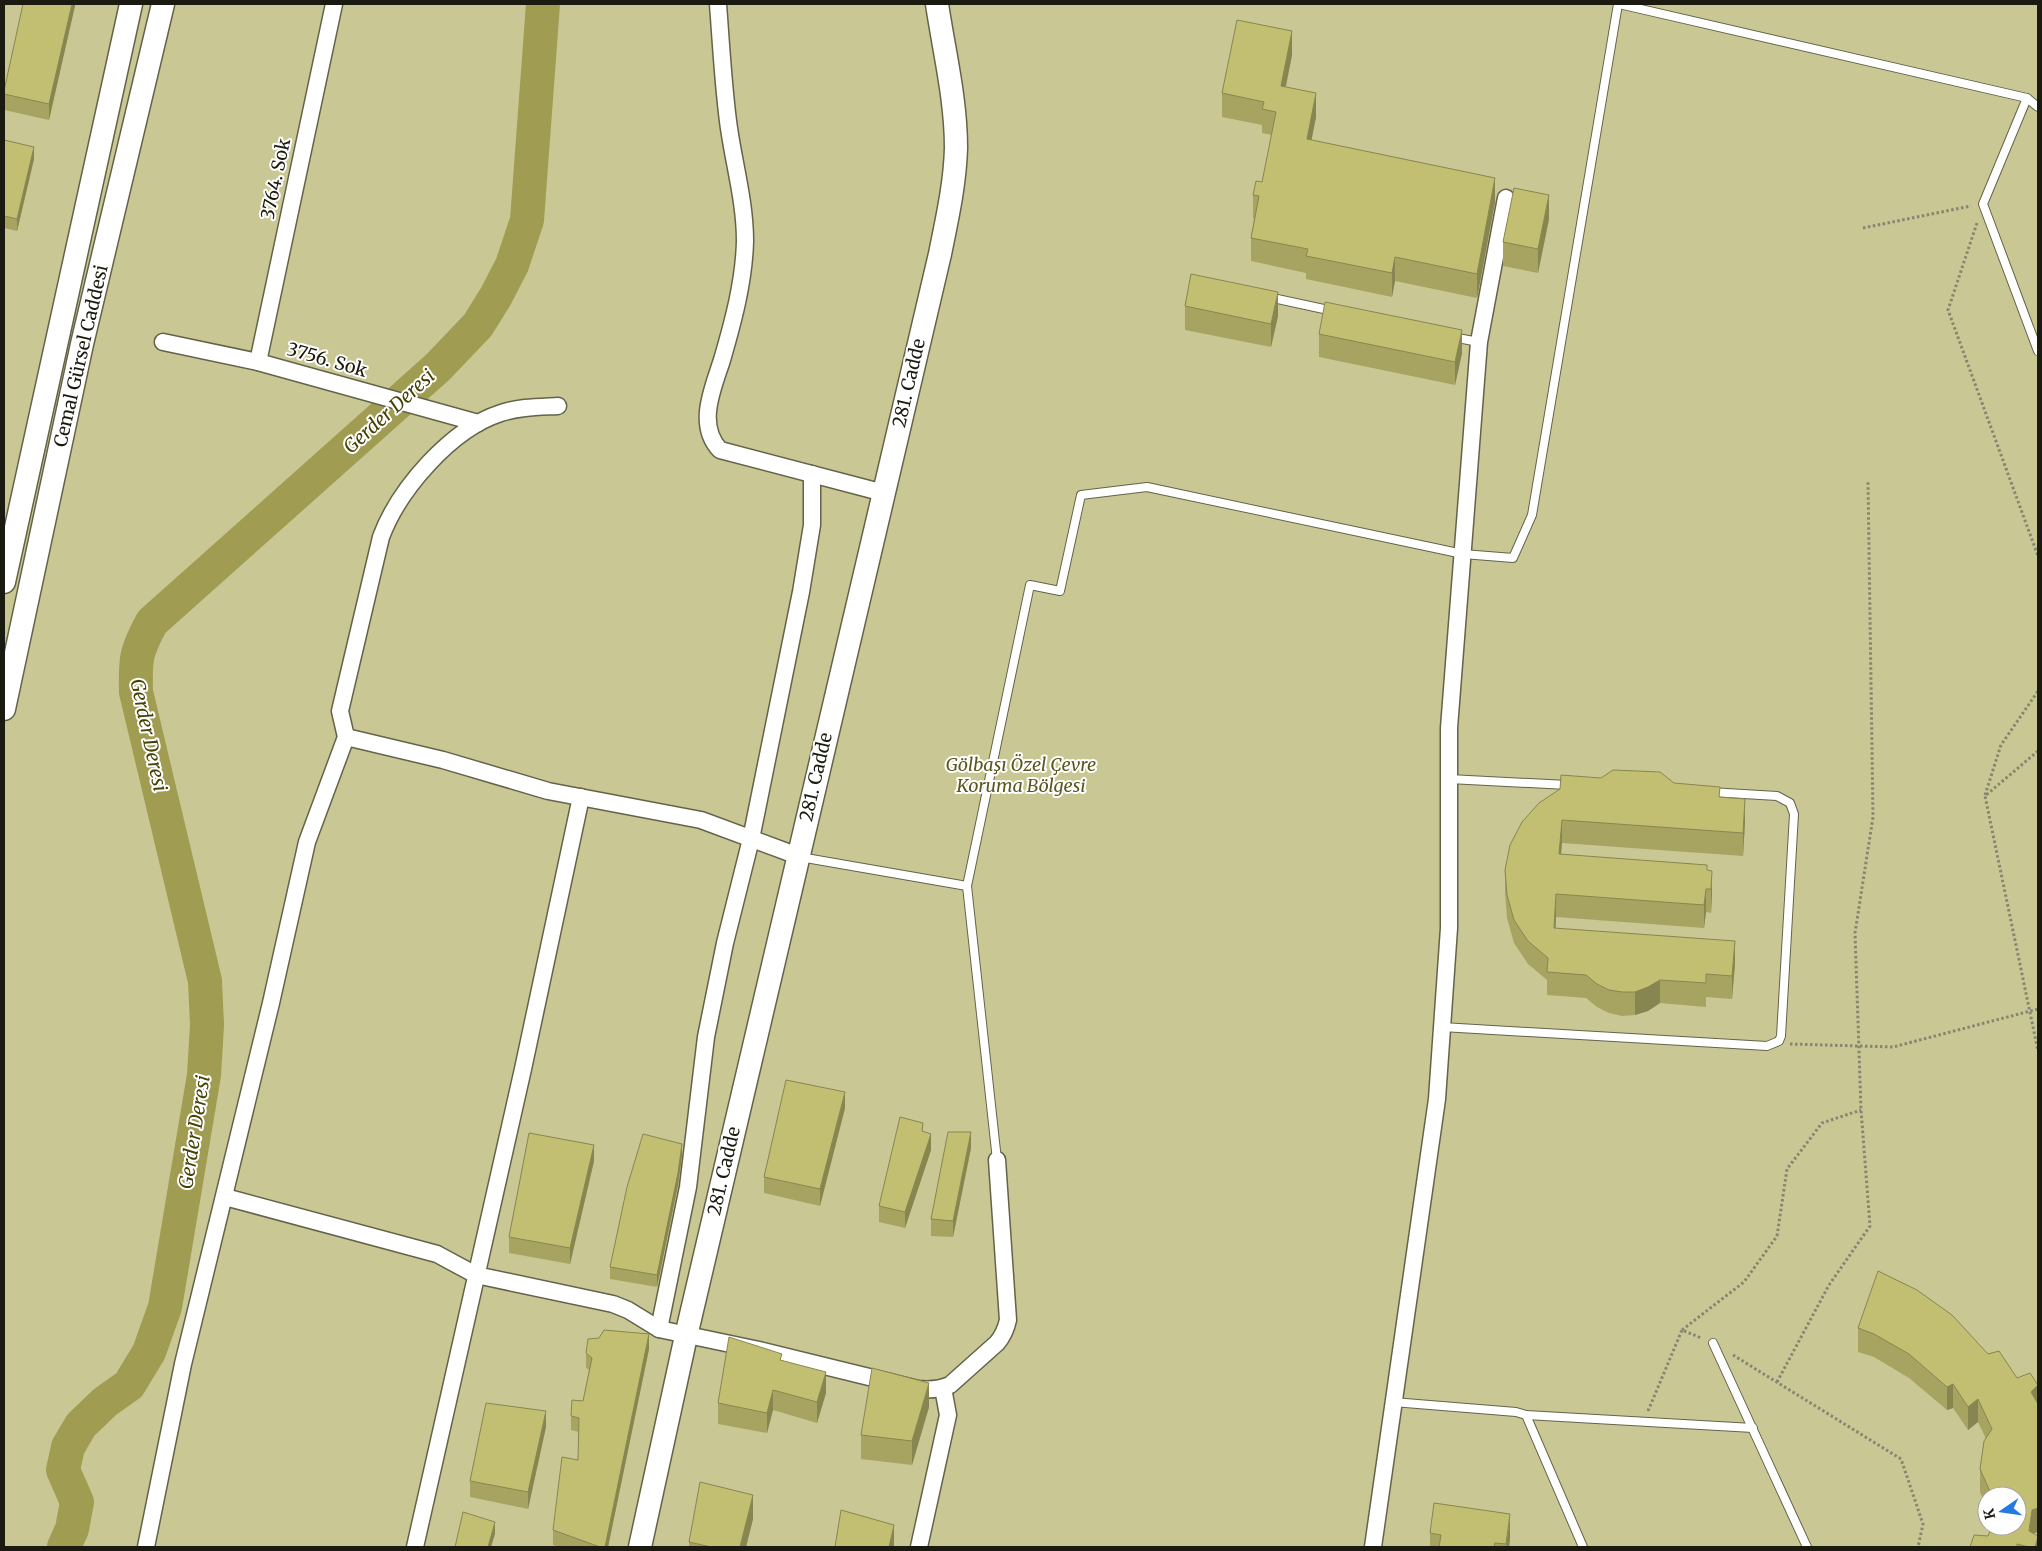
<svg xmlns="http://www.w3.org/2000/svg" width="2042" height="1551" font-family="Merriweather,serif">
<style>
.green{fill:#c9c894;fill-rule:evenodd}
.lines{fill:none;stroke-linecap:round;stroke-linejoin:round}
.river{stroke:#a09c51;stroke-width:34}
.lane-casing{stroke:#64634a;stroke-width:10}
.street-casing{stroke:#64634a;stroke-width:19}
.secondary-casing{stroke:#64634a;stroke-width:25}
.path{stroke:#868571;stroke-width:3;stroke-dasharray:2.5 2.5;stroke-linecap:butt}
.lane{stroke:#fff;stroke-width:8}
.street{stroke:#fff;stroke-width:16}
.secondary{stroke:#fff;stroke-width:22}
.wall{fill:#a7a462}
.shaded-wall{fill:#888650}
.building{fill:#c2bf72;stroke:#888650}
.labels{text-anchor:middle;stroke-width:4;stroke-linejoin:round;paint-order:stroke}
.street-label{font-size:18px;fill:#1b1a10;stroke:#fff}
.park-label{font-size:18px;font-style:italic;fill:#5a571e;stroke:#fff}
.water-label{font-size:19px;font-style:italic;fill:#444102;stroke:#fff}
</style>
<rect width="100%" height="100%" fill="#eeeed0"/>
<path class="green" d="M4,4H2038V1547H4ZM1987,1496H2017V1526H1987Z"/>
<g class="lines">
<path class="river" d="M64,1547L72,1529L77,1502L63,1470L68,1447L81,1425L105,1402L129,1385L149,1352L165,1307L204,1075L207,1025L205,981L136,692C135,659 136,651 152,622L438,367L478,325L496,296L512,265L527,220L543,4"/>
<g class="lane-casing">
<g id="lane">
<polyline points="1619,4 2027,98 2038,107"/>
<polyline points="2027,98 1983,204 2038,351"/>
<polyline points="1268,297 1333,311"/>
<polyline points="1452,337 1479,342"/>
<polyline points="1449,779 1568,785"/>
<polyline points="800,857 967,886"/>
<polyline points="1442,1027 1767,1046 1779,1041 1781,1036 1794,814 1790,803 1777,796 1710,792"/>
<polyline points="997,1160 967,886 1030,585 1060,591 1081,495 1147,487 1463,554 1513,558 1532,515 1618,4"/>
<polyline points="1713,1343 1807,1547"/>
<polyline points="1393,1402 1516,1412 1526,1415 1583,1547"/>
<polyline points="1526,1415 1753,1428"/>
</g>
</g>
<g class="street-casing">
<g id="street">
<path d="M718,4C721,43 723,82 728,121C733,161 745,200 745,241C744,282 733,322 722,360C713,388 696,425 720,450L884,493"/>
<polyline points="163,342 258,362 478,423"/>
<polyline points="258,362 334,4"/>
<polyline points="346,737 443,760 548,791 701,820 798,856"/>
<path d="M225,1197L437,1254L476,1275L613,1304L628,1310L659,1329L759,1350L918,1389C929,1390 939,1390 950,1385L997,1343C1003,1336 1006,1329 1008,1320L997,1160"/>
<polyline points="659,1329 688,1187 706,1037 725,943 751,839 801,592 812,525 812,474"/>
<path d="M146,1547L183,1364L271,1003L307,842L346,737L340,711L381,537C399,489 451,429 501,413C519,407 538,407 558,406"/>
<polyline points="415,1547 523,1069 581,797"/>
<polyline points="919,1547 948,1415 943,1388"/>
<polyline points="1373,1547 1437,1099 1449,928 1449,728 1479,342 1506,198"/>
</g>
</g>
<g class="secondary-casing">
<g id="secondary">
<polyline points="4,582 131,4"/>
<polyline points="4,709 82,344 163,4"/>
<path d="M640,1547L686,1336L940,254C947,219 955,184 956,148C956,99 944,51 937,4"/>
</g>
</g>
<g class="path">
<polyline points="1977,223 1948,310 2038,556"/>
<polyline points="1863,228 1971,206"/>
<polyline points="2038,751 1985,796 2038,1051"/>
<polyline points="1985,795 2001,745 2038,691"/>
<polyline points="1790,1044 1893,1047 2038,1009"/>
<polyline points="1682,1330 1744,1282 1777,1236 1787,1169 1822,1123 1861,1110"/>
<polyline points="1733,1355 1901,1459 1923,1524 1918,1547"/>
<polyline points="1777,1382 1829,1285 1870,1226 1861,1110 1855,933 1873,817 1868,481"/>
<polyline points="1648,1411 1682,1330 1701,1338"/>
</g>
<use href="#lane" class="lane"/>
<use href="#street" class="street"/>
<use href="#secondary" class="secondary"/>
</g>
<g class="wall">
<polygon points="75,4 49,120 4,110 4,91"/>
<polygon points="1292,55 1286,87 1316,117 1311,140 1495,202 1477,298 1395,281 1392,297 1306,279 1306,273 1251,261 1251,238 1254,219 1253,218 1253,195 1262,182 1272,135 1262,133 1262,125 1222,117 1222,93"/>
<polygon points="4,140 34,159 17,231 4,228"/>
<polygon points="1549,219 1538,273 1503,266 1503,242"/>
<polygon points="1185,306 1278,316 1271,347 1185,330"/>
<polygon points="1319,334 1462,353 1455,385 1319,357"/>
<polygon points="1674,783 1720,797 1745,822 1743,856 1562,843 1561,854 1707,870 1712,894 1711,913 1706,912 1704,928 1556,917 1556,928 1735,964 1732,999 1706,997 1706,1007 1660,1003 1648,1011 1635,1015 1622,1016 1609,1013 1597,1007 1586,998 1547,995 1547,980 1528,964 1514,943 1507,918 1505,893 1505,870 1522,822"/>
<polygon points="845,1108 820,1206 764,1193 764,1177"/>
<polygon points="923,1132 931,1150 905,1228 879,1222 879,1206"/>
<polygon points="971,1148 953,1237 931,1236 931,1219"/>
<polygon points="682,1156 678,1185 657,1287 610,1279 610,1267"/>
<polygon points="594,1161 570,1264 509,1253 509,1237"/>
<polygon points="1952,1315 2033,1534 2038,1547 1970,1547 1988,1536 2017,1496 1987,1496 1987,1508 1980,1492 1980,1469 1986,1439 1978,1422 1968,1430 1953,1408 1947,1410 1909,1378 1874,1357 1858,1352 1858,1328"/>
<polygon points="649,1349 608,1547 560,1547 553,1545 553,1530 578,1460 579,1432 571,1430 571,1416 583,1401 589,1370 586,1368 586,1353"/>
<polygon points="782,1360 826,1393 817,1423 773,1410 767,1433 718,1424 718,1403"/>
<polygon points="929,1407 912,1465 861,1459 861,1435"/>
<polygon points="546,1427 528,1509 470,1497 470,1481"/>
<polygon points="753,1519 746,1547 689,1547 689,1542"/>
<polygon points="1430,1533 1510,1538 1509,1547 1430,1547"/>
</g>
<g class="shaded-wall">
<polygon points="72,4 75,4 75,6 49,120 49,104"/>
<polygon points="1292,31 1292,55 1281,109 1281,86"/>
<polygon points="1316,93 1316,117 1307,163 1307,139"/>
<polygon points="34,147 34,159 17,231 17,219"/>
<polygon points="1495,178 1495,202 1477,298 1477,274"/>
<polygon points="1549,195 1549,219 1538,273 1538,249"/>
<polygon points="1395,257 1395,281 1392,297 1392,273"/>
<polygon points="1278,292 1278,316 1271,347 1271,324"/>
<polygon points="1462,330 1462,353 1455,385 1455,362"/>
<polygon points="1745,799 1745,822 1743,856 1743,833"/>
<polygon points="1562,820 1562,843 1559,877 1559,854"/>
<polygon points="1712,871 1712,894 1711,913 1711,889"/>
<polygon points="1706,889 1706,912 1704,928 1704,905"/>
<polygon points="1556,894 1556,917 1554,951 1554,928"/>
<polygon points="1735,941 1735,964 1732,999 1732,976"/>
<polygon points="1660,980 1660,1003 1648,1011 1635,1015 1635,992"/>
<polygon points="845,1092 845,1108 820,1206 820,1189"/>
<polygon points="971,1132 971,1148 953,1237 953,1221"/>
<polygon points="931,1134 931,1150 905,1228 905,1212"/>
<polygon points="682,1144 682,1156 678,1185 657,1287 657,1275"/>
<polygon points="594,1145 594,1161 570,1264 570,1248"/>
<polygon points="649,1334 649,1349 608,1547 605,1547"/>
<polygon points="826,1372 826,1393 817,1423 817,1402"/>
<polygon points="929,1383 929,1407 912,1465 912,1441"/>
<polygon points="1953,1384 1953,1408 1947,1410 1947,1387"/>
<polygon points="2038,1385 2038,1408 2031,1392"/>
<polygon points="773,1390 773,1410 767,1433 767,1413"/>
<polygon points="1978,1399 1978,1422 1968,1430 1968,1407"/>
<polygon points="546,1411 546,1427 528,1509 528,1492"/>
<polygon points="753,1495 753,1519 746,1547 740,1547"/>
<polygon points="2038,1508 2038,1532 2032,1534 2029,1531 2032,1510"/>
<polygon points="1510,1514 1510,1538 1509,1547 1506,1547"/>
<polygon points="495,1522 495,1534 491,1547 488,1547"/>
<polygon points="894,1525 894,1547 889,1547"/>
<polygon points="2038,1536 2038,1547 2035,1547"/>
</g>
<g class="building">
<polygon points="23,4 72,4 49,104 4,94 4,91"/>
<polygon points="1237,20 1292,31 1281,86 1316,93 1307,139 1495,178 1477,274 1395,257 1392,273 1306,256 1308,249 1251,238 1259,196 1253,195 1256,181 1262,182 1276,112 1262,109 1264,102 1222,93"/>
<polygon points="4,140 34,147 17,219 4,216"/>
<polygon points="1514,188 1549,195 1538,249 1503,242"/>
<polygon points="1191,274 1278,292 1271,324 1185,306"/>
<polygon points="1325,302 1462,330 1455,362 1319,334"/>
<polygon points="1613,770 1660,772 1674,783 1720,787 1719,797 1745,799 1743,833 1562,820 1559,854 1707,865 1707,870 1712,871 1711,889 1706,889 1704,905 1556,894 1554,928 1735,941 1732,976 1706,974 1706,983 1660,980 1648,987 1635,992 1622,992 1609,990 1597,984 1586,975 1547,972 1548,958 1528,941 1514,920 1507,895 1505,870 1510,845 1522,822 1539,803 1560,789 1561,775 1601,778"/>
<polygon points="786,1080 845,1092 820,1189 764,1177"/>
<polygon points="900,1117 923,1123 922,1131 931,1134 905,1212 879,1206"/>
<polygon points="948,1132 971,1132 953,1221 931,1219"/>
<polygon points="529,1133 594,1145 570,1248 509,1237"/>
<polygon points="643,1134 682,1144 678,1173 657,1275 610,1267 627,1187"/>
<polygon points="1878,1271 1917,1290 1952,1315 1988,1354 1999,1351 2017,1378 2030,1373 2038,1385 2031,1392 2038,1404 2038,1508 2032,1510 2029,1531 2038,1536 2035,1547 2029,1547 2017,1544 2017,1547 1970,1547 1974,1535 1988,1536 1992,1526 2017,1526 2017,1496 1992,1496 1980,1469 1984,1441 1992,1429 1978,1399 1968,1407 1953,1384 1947,1387 1909,1354 1874,1334 1858,1328"/>
<polygon points="604,1330 649,1334 605,1547 600,1547 553,1530 562,1457 578,1460 579,1418 571,1416 572,1400 583,1401 592,1358 586,1353 588,1339 599,1338"/>
<polygon points="729,1337 782,1354 780,1360 826,1372 817,1402 773,1390 767,1413 718,1403"/>
<polygon points="872,1368 929,1383 912,1441 861,1435"/>
<polygon points="486,1403 546,1411 528,1492 470,1481"/>
<polygon points="700,1482 753,1495 740,1547 711,1547 689,1542"/>
<polygon points="1434,1503 1510,1514 1506,1544 1495,1543 1494,1547 1439,1547 1441,1535 1430,1533"/>
<polygon points="841,1510 894,1525 889,1547 835,1547"/>
<polygon points="463,1512 495,1522 488,1547 455,1547"/>
</g>
<g class="labels">
<g class="street-label">
<text transform="translate(276 179) rotate(-78)" y="6">3764. Sok</text>
<text transform="translate(81 356) rotate(-77)" y="6">Cemal Gürsel Caddesi</text>
<text transform="translate(327 360) rotate(16)" y="6">3756. Sok</text>
<text transform="translate(909 383) rotate(-77)" y="6">281. Cadde</text>
<text transform="translate(816 777) rotate(-77)" y="6">281. Cadde</text>
<text transform="translate(724 1171) rotate(-77)" y="6">281. Cadde</text>
</g>
<g class="park-label">
<text x="1021" y="771">Gölbaşı Özel Çevre<tspan x="1021" dy="21">Koruma Bölgesi</tspan></text>
</g>
<g class="water-label">
<text transform="translate(389 411) rotate(-42)" y="7">Gerder Deresi</text>
<text transform="translate(149 735) rotate(78)" y="7">Gerder Deresi</text>
<text transform="translate(194 1132) rotate(-81)" y="7">Gerder Deresi</text>
</g>
</g>
<rect width="2042" height="1551" fill="none" stroke="#1b1a10" stroke-width="10"/>
<g transform="translate(2002 1511) rotate(257)"><circle r="24" fill="#ffffff" stroke="#a4a39f"/>
<path d="M0-4L9 19L0 12L-9 19Z" fill="#247ae4"/>
<text y="-8" font-size="14" font-weight="bold" text-anchor="middle" fill="#1b1a10">K</text>
</g>
</svg>
